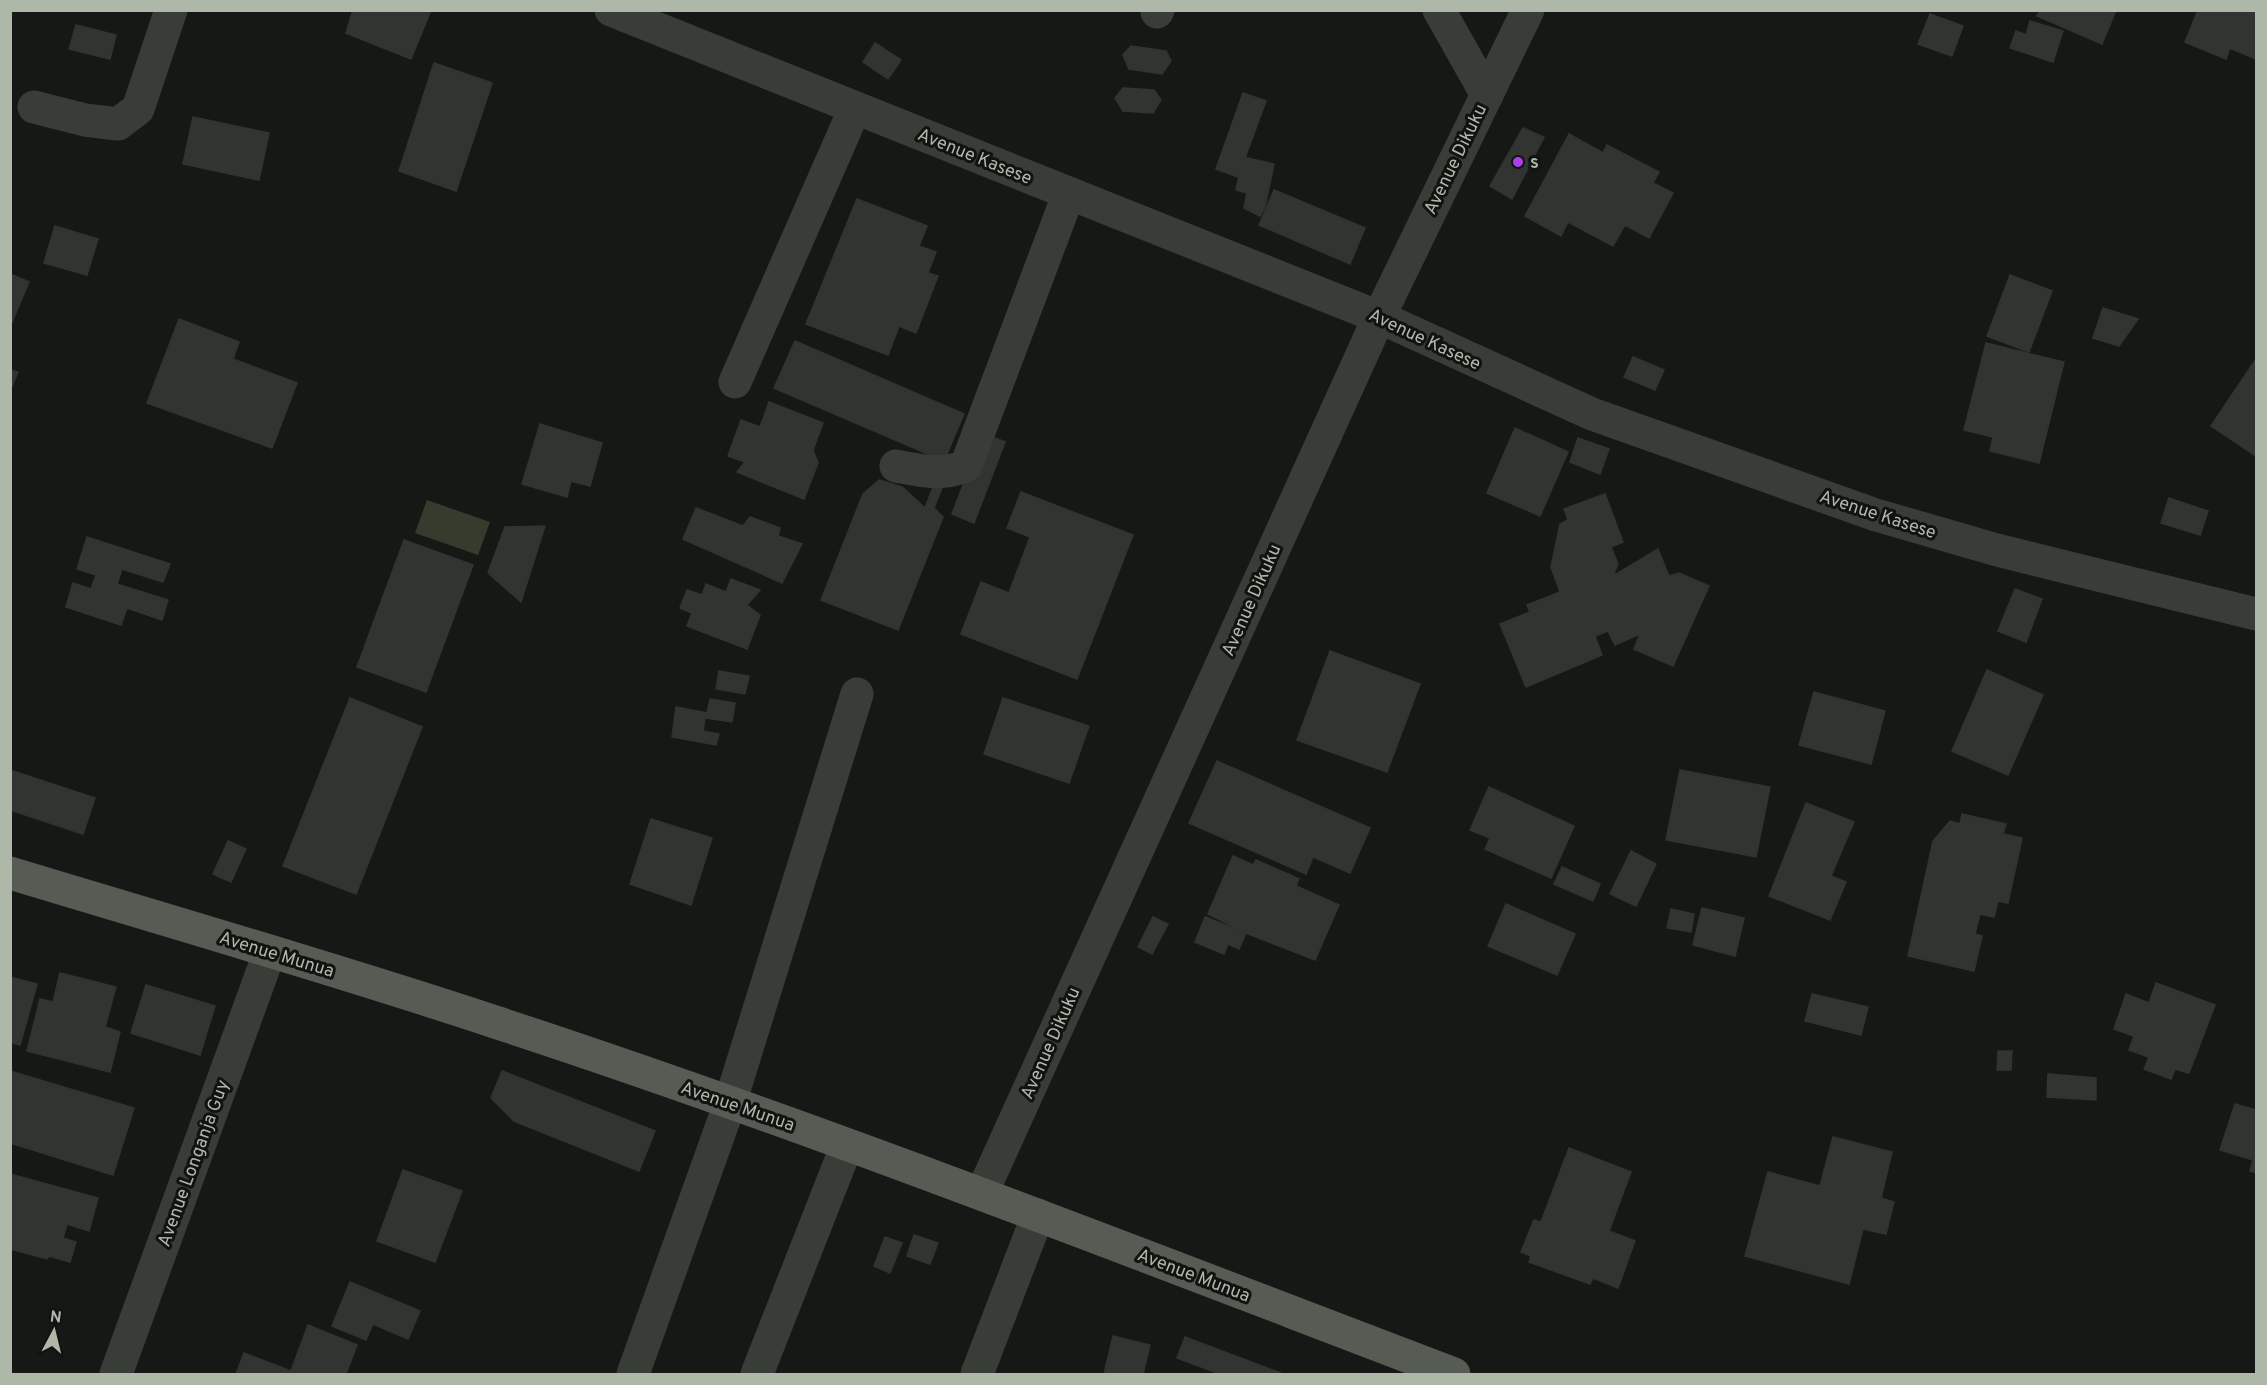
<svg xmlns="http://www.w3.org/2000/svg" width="2267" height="1385" font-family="Overpass,sans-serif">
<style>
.water{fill:#353c2d}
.building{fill:#313431;stroke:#313431;stroke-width:1.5}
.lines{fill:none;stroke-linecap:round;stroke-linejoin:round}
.minor{stroke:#393d38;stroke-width:33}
.major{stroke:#565c54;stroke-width:33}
.poi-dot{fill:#ae3ee9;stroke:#111311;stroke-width:2}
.labels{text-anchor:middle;stroke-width:6;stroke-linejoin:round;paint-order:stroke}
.street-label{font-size:18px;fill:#aeb8a9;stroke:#111311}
.poi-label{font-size:18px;font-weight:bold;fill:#aeb8a9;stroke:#111311;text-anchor:start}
</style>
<rect width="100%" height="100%" fill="#161816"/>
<polygon class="water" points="427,500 490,522 478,555 415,533"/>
<g class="building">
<polygon points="353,10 431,10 411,59 346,33"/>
<polygon points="2040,10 2116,10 2102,44 2037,16"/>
<polygon points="2198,10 2256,10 2256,59 2230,48 2226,59 2185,42"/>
<polygon points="1930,14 1963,26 1952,56 1918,44"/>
<polygon points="2030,21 2063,31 2053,62 2010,48 2016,31 2026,35"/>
<polygon points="76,25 116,35 110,59 69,49"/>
<polygon points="875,43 901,60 888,79 863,62"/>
<polygon points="1131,46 1166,51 1171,61 1162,74 1129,69 1123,55"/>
<polygon points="434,63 492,83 456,191 399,171"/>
<polygon points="1123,88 1154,90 1161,100 1153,113 1123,111 1115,98"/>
<polygon points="1243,93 1266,101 1238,177 1216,169"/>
<polygon points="193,117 269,133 259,180 183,164"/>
<polygon points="1523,128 1544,137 1512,199 1490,186"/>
<polygon points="1569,134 1603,153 1607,145 1659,172 1653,183 1673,193 1649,238 1625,225 1613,246 1568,222 1561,236 1525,216"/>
<polygon points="1243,157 1274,164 1265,207 1260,216 1244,208 1247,193 1236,190"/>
<polygon points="1274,190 1365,228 1350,264 1259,225"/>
<polygon points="857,199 927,226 919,246 936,252 928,273 938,276 916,333 899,326 888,355 806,324"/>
<polygon points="55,226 98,239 87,275 44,263"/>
<polygon points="10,274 29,282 10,327"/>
<polygon points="2010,275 2052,291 2029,352 1987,336"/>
<polygon points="2103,308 2138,319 2119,346 2093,338"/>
<polygon points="179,319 239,342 233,359 297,383 272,448 147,403"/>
<polygon points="795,341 964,414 944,461 774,388"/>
<polygon points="1986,343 2064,362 2039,463 1990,451 1993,437 1964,430"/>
<polygon points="1633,357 1664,370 1655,390 1624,377"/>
<polygon points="2256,359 2256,456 2211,426"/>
<polygon points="10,370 18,372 10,391"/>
<polygon points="769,402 823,423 813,450 818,463 804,499 737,472 745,462 728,456 741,420 760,427"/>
<polygon points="540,424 602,443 590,486 571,481 567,497 522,484"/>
<polygon points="1515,428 1568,452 1540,516 1487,493"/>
<polygon points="983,433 1005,442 974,523 952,514"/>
<polygon points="1578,438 1609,449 1600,474 1570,462"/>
<polygon points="879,480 902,487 925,508 935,482 943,485 934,508 943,517 898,630 821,600 863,494"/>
<polygon points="1021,492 1133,535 1077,679 961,634 981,582 1009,593 1030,537 1007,528"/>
<polygon points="1605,494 1623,542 1611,547 1618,564 1613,576 1658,549 1669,576 1679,573 1709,586 1673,666 1634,649 1640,634 1615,645 1608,631 1595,636 1602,655 1526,687 1500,624 1530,612 1527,605 1560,592 1551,567 1560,524 1568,520 1564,509"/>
<polygon points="2169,498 2208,511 2200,535 2161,523"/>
<polygon points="696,508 743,526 750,517 780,528 778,536 802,544 782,583 683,539"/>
<polygon points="545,526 521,602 488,573 505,527"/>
<polygon points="87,537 170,564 163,582 122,569 117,584 168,600 162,620 127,608 121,625 66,607 73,583 91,589 96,575 77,569"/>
<polygon points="404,540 473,565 426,692 357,667"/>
<polygon points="731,579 760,590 747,605 760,615 747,649 687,626 692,613 680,608 687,590 702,595 706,584 726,592"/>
<polygon points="2015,589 2042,599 2026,642 1998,631"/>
<polygon points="1330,651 1420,684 1387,772 1297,740"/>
<polygon points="1987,670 2043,695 2008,775 1952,751"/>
<polygon points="719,671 749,676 745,694 716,689"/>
<polygon points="1814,692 1885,711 1871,764 1799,745"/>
<polygon points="350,698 422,727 356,894 283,866"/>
<polygon points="1003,698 1089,726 1069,783 984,754"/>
<polygon points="710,699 735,703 732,722 705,718 703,731 719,734 716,745 672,737 676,707 707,713"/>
<polygon points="1217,761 1370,828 1350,873 1313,857 1306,874 1189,823"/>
<polygon points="10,770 95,798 83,834 10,810"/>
<polygon points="1680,770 1770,787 1756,857 1666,840"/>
<polygon points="1489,787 1574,826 1551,878 1485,849 1490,838 1470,830"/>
<polygon points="1806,803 1854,822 1831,876 1846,882 1830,920 1769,896"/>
<polygon points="1962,814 2006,824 2003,834 2022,838 2008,903 1998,901 1994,917 1980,914 1975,934 1982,936 1974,971 1908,956 1933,841 1950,821 1960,824"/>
<polygon points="651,819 712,838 691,905 630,884"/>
<polygon points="228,841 246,849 231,882 213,874"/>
<polygon points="1631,851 1656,864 1636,906 1610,894"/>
<polygon points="1233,856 1253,865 1256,860 1299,879 1296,886 1339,905 1315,960 1246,933 1208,914"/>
<polygon points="1562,867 1600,884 1593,901 1554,884"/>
<polygon points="1506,904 1575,934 1557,975 1488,946"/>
<polygon points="1702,908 1744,918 1735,956 1693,945"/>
<polygon points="1671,909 1694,914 1691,932 1667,928"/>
<polygon points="1153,917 1168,924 1152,954 1138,947"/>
<polygon points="1205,917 1246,933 1239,949 1228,944 1224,954 1195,942"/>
<polygon points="60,973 116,987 105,1027 120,1032 110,1072 27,1051 40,999 53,1002"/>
<polygon points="10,977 37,984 20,1045 10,1042"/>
<polygon points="2156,983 2215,1005 2189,1073 2175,1069 2171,1079 2144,1069 2149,1057 2129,1050 2134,1036 2114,1029 2126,994 2149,1003"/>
<polygon points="146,985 215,1006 200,1055 131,1033"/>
<polygon points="1812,994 1868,1007 1861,1035 1805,1021"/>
<polygon points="1998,1051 2012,1051 2011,1070 1997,1070"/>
<polygon points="10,1071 134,1108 113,1175 10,1143"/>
<polygon points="502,1071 655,1131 639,1171 514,1121 491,1098"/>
<polygon points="2048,1074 2096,1078 2096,1100 2047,1097"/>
<polygon points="2235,1104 2256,1110 2256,1173 2250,1171 2253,1160 2220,1150"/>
<polygon points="1833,1137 1892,1152 1881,1198 1894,1202 1886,1234 1863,1229 1849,1284 1745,1256 1768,1172 1820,1186"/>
<polygon points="1569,1148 1631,1172 1609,1231 1635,1241 1618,1288 1593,1278 1590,1284 1529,1262 1531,1256 1521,1252 1534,1220 1541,1222"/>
<polygon points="403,1170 462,1191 435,1262 377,1241"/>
<polygon points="10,1174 98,1198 89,1231 67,1224 63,1238 76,1242 70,1262 49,1256 47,1259 10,1249"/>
<polygon points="914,1235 938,1243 930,1264 907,1256"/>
<polygon points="885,1237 902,1243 890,1273 874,1266"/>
<polygon points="350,1282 420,1311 408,1339 373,1324 366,1340 332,1326"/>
<polygon points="308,1325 357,1345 346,1374 236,1374 244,1353 291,1371"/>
<polygon points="1113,1336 1150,1345 1143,1374 1104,1374"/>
<polygon points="1185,1337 1283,1374 1220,1374 1177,1358"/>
</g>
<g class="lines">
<g class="minor">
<polyline points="611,10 1379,317 1592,414 1876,515 1997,550 2256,614"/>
<polyline points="1439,10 1487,95"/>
<polyline points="1157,12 1158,10"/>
<polyline points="34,107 85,120 118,124 138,109 171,10"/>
<polyline points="735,382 855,108"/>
<path d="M896,466C923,471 939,476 966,466L1069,193"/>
<polyline points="982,1193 1379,317 1528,10"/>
<polyline points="116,1374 270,951"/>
<polyline points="633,1374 730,1103 857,694"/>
<polyline points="757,1374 847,1145"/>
<polyline points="977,1374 1038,1215"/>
</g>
<path class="major" d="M10,873C172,922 335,969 495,1022C819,1128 1136,1253 1454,1374"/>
</g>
<circle class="poi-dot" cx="1518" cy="162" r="6"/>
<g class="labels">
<g class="street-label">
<text transform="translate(975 156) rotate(22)" y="6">Avenue Kasese</text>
<text transform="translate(1455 159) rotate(-64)" y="6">Avenue Dikuku</text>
<text transform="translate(1425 339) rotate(25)" y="6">Avenue Kasese</text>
<text transform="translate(1878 514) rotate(18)" y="6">Avenue Kasese</text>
<text transform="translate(1251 600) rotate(-66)" y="6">Avenue Dikuku</text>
<text transform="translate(277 954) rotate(17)" y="6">Avenue Munua</text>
<text transform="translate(1050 1043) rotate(-66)" y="6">Avenue Dikuku</text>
<text transform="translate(738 1106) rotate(19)" y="6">Avenue Munua</text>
<text transform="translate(193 1163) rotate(-70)" y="6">Avenue Longanja Guy</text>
<text transform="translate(1194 1275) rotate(21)" y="6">Avenue Munua</text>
</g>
<g class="poi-label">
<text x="1530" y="168">s</text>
</g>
</g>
<rect width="2267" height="1385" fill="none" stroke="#aeb8a9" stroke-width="24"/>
<g transform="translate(54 1331) rotate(7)" stroke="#111311" stroke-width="4.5" paint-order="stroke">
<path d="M0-4.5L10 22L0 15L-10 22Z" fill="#aeb8a9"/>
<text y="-9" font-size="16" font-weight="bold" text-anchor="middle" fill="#aeb8a9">N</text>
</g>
</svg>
